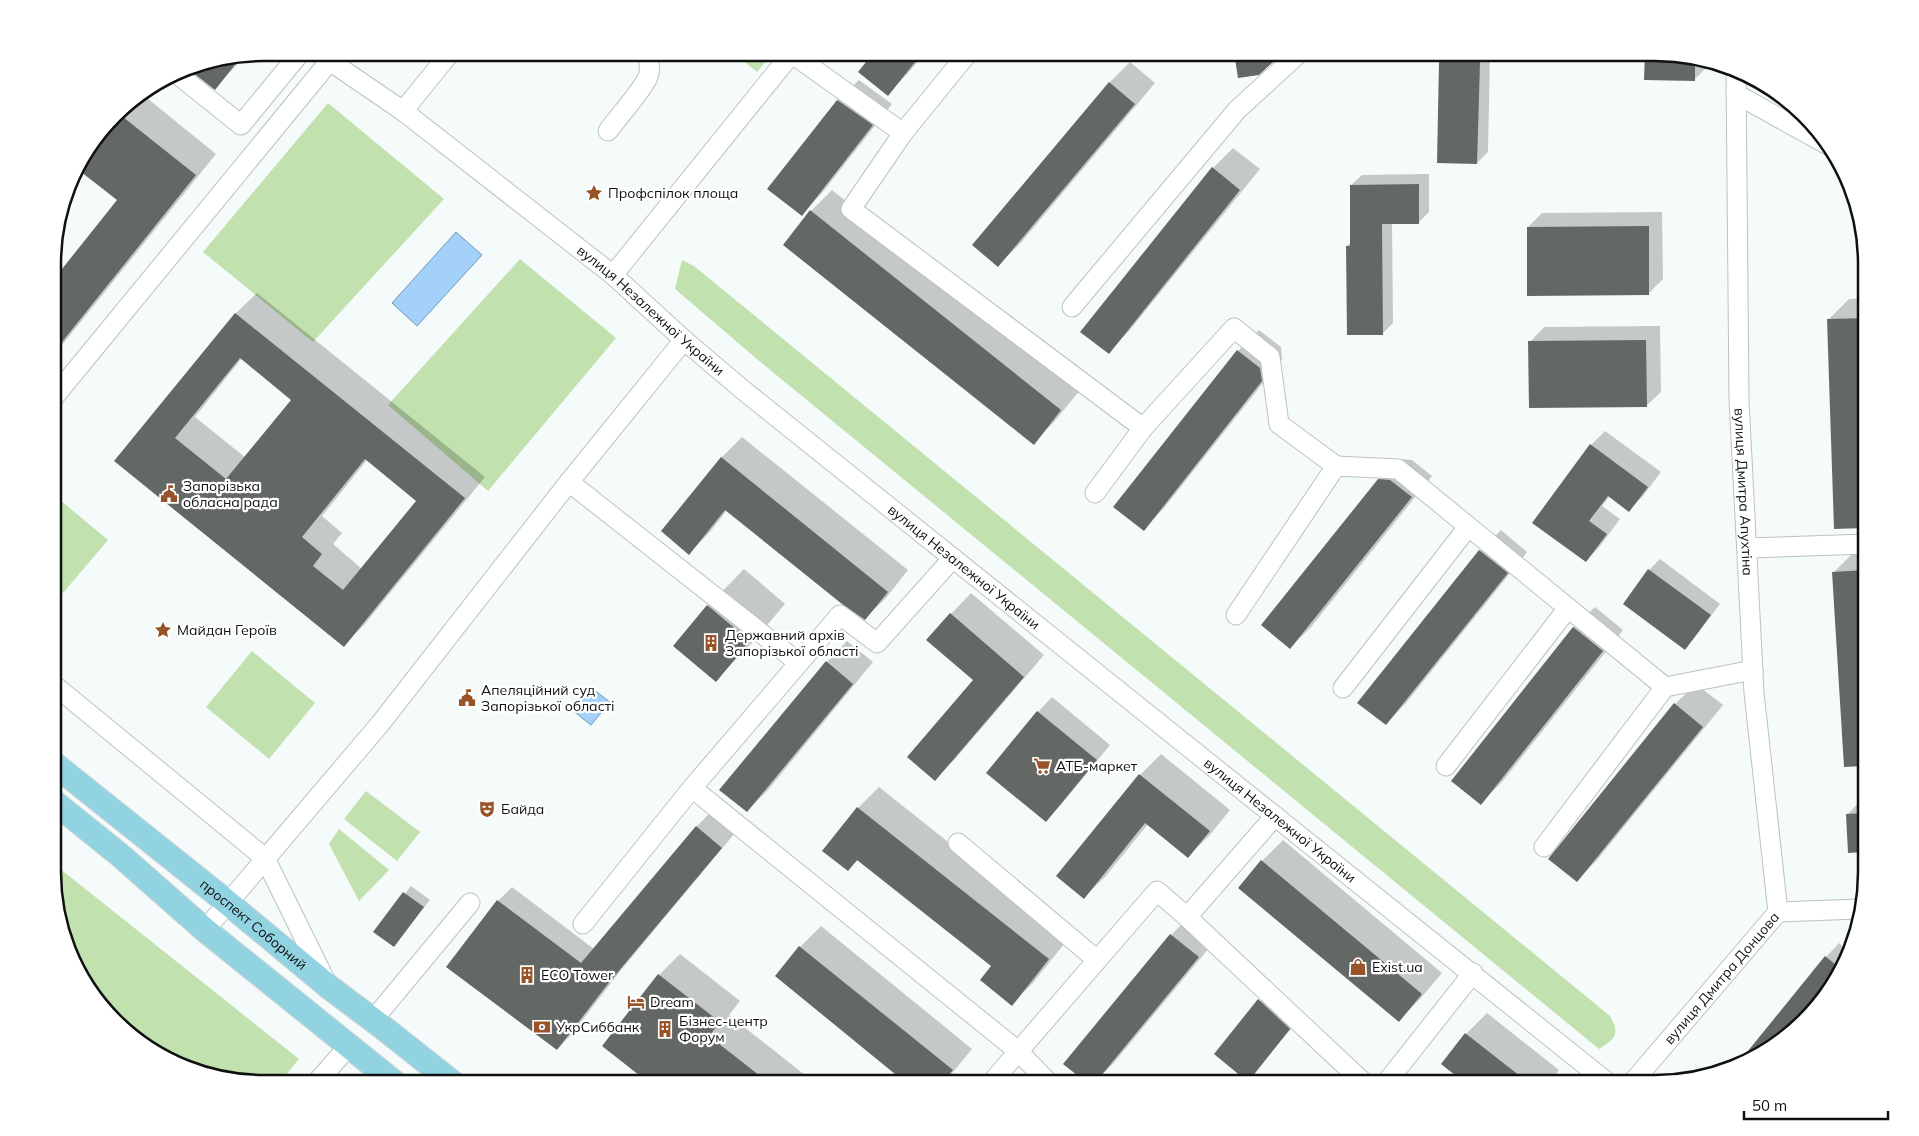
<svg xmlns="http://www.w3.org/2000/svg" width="1919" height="1136" font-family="Mulish,sans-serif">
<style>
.green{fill:#c1e1ae}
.water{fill:#a3d1f9;stroke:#7797b3}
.shadow{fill:#0003;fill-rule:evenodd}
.building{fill:#646865;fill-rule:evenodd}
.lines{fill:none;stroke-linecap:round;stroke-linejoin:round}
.minor-casing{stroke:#bcc2c2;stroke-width:21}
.major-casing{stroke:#d4d4d4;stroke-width:26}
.minor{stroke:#fff;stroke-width:19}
.major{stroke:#92d3e2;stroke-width:24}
.labels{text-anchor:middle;stroke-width:4.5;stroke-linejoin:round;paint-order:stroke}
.poi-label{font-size:14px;fill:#0f1111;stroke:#fff;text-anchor:start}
.street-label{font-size:14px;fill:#0f1111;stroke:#fff}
.rim{fill:none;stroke:#0f1111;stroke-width:2.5}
</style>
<rect width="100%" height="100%" fill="#f5fbfb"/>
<g class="green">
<polygon points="734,53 773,53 757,72"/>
<polygon points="328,103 444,199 313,342 203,252"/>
<polygon points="520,259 616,338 488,491 388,405"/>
<path d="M682,260L694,266L1610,1016C1620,1033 1616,1039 1599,1049L758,360L675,289Z"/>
<polygon points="54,495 108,540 63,593 54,585"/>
<polygon points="252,651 315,703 269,759 206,707"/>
<polygon points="366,791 420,832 397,861 344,819"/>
<polygon points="339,829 389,870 359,901 329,844"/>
<polygon points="54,864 299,1059 285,1076 293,1083 264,1083 209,1076 158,1055 88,989 54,899"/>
</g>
<g class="water">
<polygon points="456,232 482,255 417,326 392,303"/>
<polygon points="590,687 610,702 591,725 572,710"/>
</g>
<g class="shadow">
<polygon points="876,53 925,53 908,73 888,94"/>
<polygon points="1235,53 1281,53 1275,59"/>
<polygon points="1450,53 1490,53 1488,152 1477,163 1440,62"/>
<polygon points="1646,53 1709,60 1708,66 1694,80"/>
<polygon points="245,56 215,88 189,67"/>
<polygon points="1130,62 1155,83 1019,245 998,265 1109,83"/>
<polygon points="859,80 892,104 822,193 802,214 769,188 838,100"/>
<polygon points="142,94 216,154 54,355 54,281 119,200 77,167 124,105"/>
<polygon points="1233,148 1260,169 1129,331 1109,352 1213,168"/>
<polygon points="1429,174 1429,212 1419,222 1392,223 1393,323 1383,333 1347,246 1351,242 1351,185 1362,175"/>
<polygon points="832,190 1081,389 1054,422 1033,443 784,244 811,211"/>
<polygon points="1854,211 1866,250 1866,273 1858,273"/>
<polygon points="1662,212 1663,279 1649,293 1528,227 1542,213"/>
<path d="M257,293L485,477L364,625L344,645L116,461L236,313ZM242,358L293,399L246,458L195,417ZM367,460L418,501L362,569L333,544L342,533L322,516Z"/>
<polygon points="1866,298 1866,527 1835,528 1828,320 1849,299"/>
<polygon points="1660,326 1661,392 1646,406 1530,342 1544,327"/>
<polygon points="1259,330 1281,347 1282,359 1164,508 1144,529 1238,351"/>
<polygon points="1605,431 1661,472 1643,496 1629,510 1610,496 1602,506 1620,519 1600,546 1586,561 1591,445"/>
<polygon points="742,437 908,570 886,598 865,618 727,510 710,532 689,553 721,458"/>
<polygon points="1400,459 1412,460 1432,476 1311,627 1290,648 1379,480"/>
<polygon points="1501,530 1527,552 1406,703 1386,724 1359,703 1480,551"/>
<polygon points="1855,551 1866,551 1866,764 1845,766 1834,572"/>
<polygon points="1660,559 1720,604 1695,637 1685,648 1624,604 1649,570"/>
<polygon points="744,569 785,604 752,643 716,680 708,606"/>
<polygon points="971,593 1044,655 955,759 935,779 975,680 951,614"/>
<polygon points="1595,607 1623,630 1502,782 1481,803 1453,780 1574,627"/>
<polygon points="847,641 873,662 768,790 747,811 827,662"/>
<polygon points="1696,684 1723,705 1597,860 1577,881 1675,704"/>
<polygon points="1052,697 1110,745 1060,806 1046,820 988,773 1038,712"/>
<polygon points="1161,754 1230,810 1209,836 1188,856 1148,824 1105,877 1084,897 1140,775"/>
<polygon points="879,787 1069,938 1032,984 1011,1004 993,966 859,859 848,870 824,851 858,808"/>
<polygon points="1866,795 1866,851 1849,852 1848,814"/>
<polygon points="710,813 735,833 621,970 571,1035 557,1049 498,901 512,887 594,949 696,827"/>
<polygon points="1283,840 1442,973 1420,999 1399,1020 1262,861"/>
<polygon points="411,886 430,900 394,945 375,931"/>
<polygon points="1192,914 1219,936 1112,1065 1094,1083 1089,1083 1065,1064 1171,935"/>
<polygon points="821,926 972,1049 944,1083 908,1083 776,976 800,947"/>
<polygon points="1839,943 1847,950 1838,978 1804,1022 1761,1055 1741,1061 1826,957"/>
<polygon points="680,954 740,1001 729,1015 815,1083 651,1083 604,1045 659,975"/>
<polygon points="1270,990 1300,1018 1248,1080 1215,1054"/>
<polygon points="1487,1013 1559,1070 1549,1083 1467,1083 1442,1064 1466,1034"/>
</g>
<g class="building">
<polygon points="874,52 923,52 888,96 858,72"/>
<polygon points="1234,52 1274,52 1276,59 1259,75 1238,78"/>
<polygon points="1645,52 1695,58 1695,81 1644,80"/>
<polygon points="241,57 215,90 187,68 220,61"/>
<polygon points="1439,62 1480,62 1477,164 1437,163"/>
<polygon points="1109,82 1135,104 998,267 972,245"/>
<polygon points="837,100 873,125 802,216 767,189"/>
<polygon points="118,113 196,175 54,352 54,279 117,200 76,168"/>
<polygon points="1212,167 1240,190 1109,354 1080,332"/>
<polygon points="1419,184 1419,224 1382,224 1383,335 1347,335 1346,246 1350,246 1350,185"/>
<polygon points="810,210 1061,410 1034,445 783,245"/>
<polygon points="1649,226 1649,295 1527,296 1527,227"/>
<path d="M235,313L465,498L344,647L114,461ZM240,358L291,400L226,479L175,438ZM365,459L416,501L343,590L313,566L322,554L302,537Z"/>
<polygon points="1866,318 1866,528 1834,529 1827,319"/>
<polygon points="1646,340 1647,407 1529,408 1528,341"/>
<polygon points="1237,350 1260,368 1262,381 1144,531 1113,507"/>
<polygon points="1590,444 1648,487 1629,512 1608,496 1589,521 1607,534 1586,562 1532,523"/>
<polygon points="721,457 888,592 865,620 842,604 725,510 689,555 661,531"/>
<polygon points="1378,479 1390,480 1412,497 1290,649 1261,625"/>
<polygon points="1479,550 1508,573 1386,725 1357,703"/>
<polygon points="1648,569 1711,615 1685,650 1623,604"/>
<polygon points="1866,570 1866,766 1844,767 1832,572"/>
<polygon points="707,605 750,641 716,682 673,646"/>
<polygon points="950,613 1024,677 935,781 907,757 973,680 926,640"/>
<polygon points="1573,627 1603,651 1481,805 1451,781"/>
<polygon points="826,661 853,684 747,812 719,790"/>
<polygon points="1674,703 1703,727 1577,882 1548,859"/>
<polygon points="1037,711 1097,760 1046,822 986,773"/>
<polygon points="1139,774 1210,831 1188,858 1145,823 1084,899 1056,876"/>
<polygon points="857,807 1049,959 1012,1006 980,980 991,966 857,860 848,871 822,851"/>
<polygon points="1866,813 1866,852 1848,853 1846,814"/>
<polygon points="696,826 722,848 607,985 557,1050 446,967 497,900 581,963"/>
<polygon points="1261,860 1422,994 1399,1022 1238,888"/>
<polygon points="403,892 424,907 394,947 373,932"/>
<polygon points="1170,934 1199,957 1095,1083 1087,1083 1063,1064"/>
<polygon points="799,946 953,1070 942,1083 906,1083 775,976"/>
<polygon points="1825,956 1841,969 1838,978 1804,1022 1761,1055 1739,1062"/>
<polygon points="658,974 720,1022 709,1036 769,1083 649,1083 602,1046"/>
<polygon points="1258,999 1290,1029 1248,1082 1214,1054"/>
<polygon points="1465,1033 1529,1083 1465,1083 1441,1064"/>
</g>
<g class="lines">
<g class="minor-casing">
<g id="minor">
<path id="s1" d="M318,53L403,111L613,275L684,340L743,390L1608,1083"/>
<polyline points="791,53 903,133 851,209 1143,428"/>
<path id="s2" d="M1736,71L1739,400L1754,693L1778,912"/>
<polyline points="176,73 241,125 300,53"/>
<polyline points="1736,94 1828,145"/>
<polyline points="403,111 450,53"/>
<path d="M608,131C619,116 639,94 647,79C651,71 650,59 645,53"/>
<polyline points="903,133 968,53"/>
<polyline points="613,275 792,53"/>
<polyline points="1072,307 1237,110 1296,56 1296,53"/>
<polyline points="54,397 329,62"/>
<polyline points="569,482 799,663"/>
<polyline points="1095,493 1143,428 1234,328 1270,357 1279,424 1336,466"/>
<polyline points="1747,548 1866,544"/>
<polyline points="1236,615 1336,466 1398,469 1665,687 1753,670"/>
<polyline points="54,685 265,858 327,984"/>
<polyline points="1343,688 1468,527"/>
<polyline points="1446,766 1568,608"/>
<polyline points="692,788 1018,1051 1049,1083"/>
<polyline points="958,843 1097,960"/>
<polyline points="1544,847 1665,687"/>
<polyline points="1187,917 1364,1083"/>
<polyline points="583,924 692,788 840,615 877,643 953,558"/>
<polyline points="205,930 380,724 569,482 684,340"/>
<polyline points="373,1020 470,903"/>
<polyline points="316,1083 349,1046"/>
<polyline points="991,1083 1157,891 1187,917 1275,816"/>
<polyline points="1386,1083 1473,973"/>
<path id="s3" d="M1632,1083L1778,912L1859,909"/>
</g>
</g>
<g class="major-casing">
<g id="major">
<path id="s4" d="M54,764L228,903L329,987L381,1026L453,1083"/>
<polyline points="54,802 121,856 205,930 395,1083"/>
</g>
</g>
<use href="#minor" class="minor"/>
<use href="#major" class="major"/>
</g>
<defs>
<g id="sight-bare" transform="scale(1.35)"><path d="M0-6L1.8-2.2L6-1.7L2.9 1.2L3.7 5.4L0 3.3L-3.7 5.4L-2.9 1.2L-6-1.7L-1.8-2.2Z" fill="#985328" stroke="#fff" stroke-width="2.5" paint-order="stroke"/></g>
<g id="civic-bare" transform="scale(1.35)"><path d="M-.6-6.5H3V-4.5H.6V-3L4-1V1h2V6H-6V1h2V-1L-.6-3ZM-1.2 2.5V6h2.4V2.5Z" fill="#985328" stroke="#fff" stroke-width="2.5" paint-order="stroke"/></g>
<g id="building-bare" transform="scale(1.35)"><path d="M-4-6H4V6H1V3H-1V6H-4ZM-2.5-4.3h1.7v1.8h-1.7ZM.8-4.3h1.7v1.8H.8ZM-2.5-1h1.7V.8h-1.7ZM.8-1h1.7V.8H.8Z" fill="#985328" stroke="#fff" stroke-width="2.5" paint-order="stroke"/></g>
<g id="supermarket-bare" transform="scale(1.35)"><path d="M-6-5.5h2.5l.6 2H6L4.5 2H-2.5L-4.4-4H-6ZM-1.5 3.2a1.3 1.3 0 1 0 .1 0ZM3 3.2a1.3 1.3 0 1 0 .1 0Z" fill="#985328" stroke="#fff" stroke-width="2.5" paint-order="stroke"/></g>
<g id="theatre-bare" transform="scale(1.35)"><path d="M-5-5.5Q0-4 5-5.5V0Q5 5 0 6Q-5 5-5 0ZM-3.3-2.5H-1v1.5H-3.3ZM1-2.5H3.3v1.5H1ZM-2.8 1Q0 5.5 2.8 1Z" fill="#985328" stroke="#fff" stroke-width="2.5" paint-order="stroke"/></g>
<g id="shop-bare" transform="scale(1.35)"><path d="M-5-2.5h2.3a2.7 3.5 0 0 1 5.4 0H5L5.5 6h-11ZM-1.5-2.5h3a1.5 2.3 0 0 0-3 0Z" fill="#985328" stroke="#fff" stroke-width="2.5" paint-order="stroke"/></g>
<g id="hotel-bare" transform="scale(1.35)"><path d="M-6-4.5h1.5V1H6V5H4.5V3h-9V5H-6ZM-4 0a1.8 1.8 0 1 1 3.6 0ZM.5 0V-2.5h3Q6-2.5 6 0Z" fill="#985328" stroke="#fff" stroke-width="2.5" paint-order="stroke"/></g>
<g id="bank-bare" transform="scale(1.35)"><path d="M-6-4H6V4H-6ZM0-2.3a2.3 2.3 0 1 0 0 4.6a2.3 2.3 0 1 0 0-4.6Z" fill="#985328" stroke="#fff" stroke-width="2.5" paint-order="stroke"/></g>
</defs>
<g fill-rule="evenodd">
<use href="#sight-bare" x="594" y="193"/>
<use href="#civic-bare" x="169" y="494"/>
<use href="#sight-bare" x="163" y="630"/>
<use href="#building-bare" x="711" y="643"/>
<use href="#civic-bare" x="467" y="698"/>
<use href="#supermarket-bare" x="1042" y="766"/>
<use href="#theatre-bare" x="487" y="809"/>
<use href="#shop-bare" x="1358" y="967"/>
<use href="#building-bare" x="527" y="975"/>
<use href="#hotel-bare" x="636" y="1002"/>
<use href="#bank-bare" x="542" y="1027"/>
<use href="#building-bare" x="665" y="1029"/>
</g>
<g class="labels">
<g class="poi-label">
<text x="608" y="198">Профспілок площа</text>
<text x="183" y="491">Запорізька<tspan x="183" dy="16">обласна рада</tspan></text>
<text x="177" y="635">Майдан Героїв</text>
<text x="725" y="640">Державний архів<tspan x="725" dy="16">Запорізької області</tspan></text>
<text x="481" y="695">Апеляційний суд<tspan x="481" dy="16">Запорізької області</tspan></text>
<text x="1056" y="771">АТБ-маркет</text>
<text x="501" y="814">Байда</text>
<text x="1372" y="972">Exist.ua</text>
<text x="541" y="980">ECO Tower</text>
<text x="650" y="1007">Dream</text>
<text x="679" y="1026">Бізнес-центр<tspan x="679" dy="16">Форум</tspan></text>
<text x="556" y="1032">УкрСиббанк</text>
</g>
<g class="street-label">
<text dy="5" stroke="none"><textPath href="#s1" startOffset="421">вулиця Незалежної України</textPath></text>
<text dy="5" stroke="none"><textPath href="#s2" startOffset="421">вулиця Дмитра Апухтіна</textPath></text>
<text dy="5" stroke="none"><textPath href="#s1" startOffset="826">вулиця Незалежної України</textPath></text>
<text dy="5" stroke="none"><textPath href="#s1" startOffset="1231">вулиця Незалежної України</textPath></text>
<text dy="5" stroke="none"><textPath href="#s4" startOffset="256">проспект Соборний</textPath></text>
<text dy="5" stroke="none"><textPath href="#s3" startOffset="138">вулиця Дмитра Донцова</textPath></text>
</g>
</g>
<path d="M0 0H1919V1136H0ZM264 61H1655A203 203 0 0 1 1858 264V872A203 203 0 0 1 1655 1075H264A203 203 0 0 1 61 872V264A203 203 0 0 1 264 61Z" fill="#fff" fill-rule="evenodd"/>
<path class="rim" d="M264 61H1655A203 203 0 0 1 1858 264V872A203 203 0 0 1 1655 1075H264A203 203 0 0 1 61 872V264A203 203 0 0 1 264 61Z"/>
<path d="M1744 1111v8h144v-8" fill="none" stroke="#0f1111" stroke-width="2.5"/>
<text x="1752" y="1111" font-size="15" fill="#0f1111" stroke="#ffffff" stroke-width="4" paint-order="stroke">50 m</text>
</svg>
